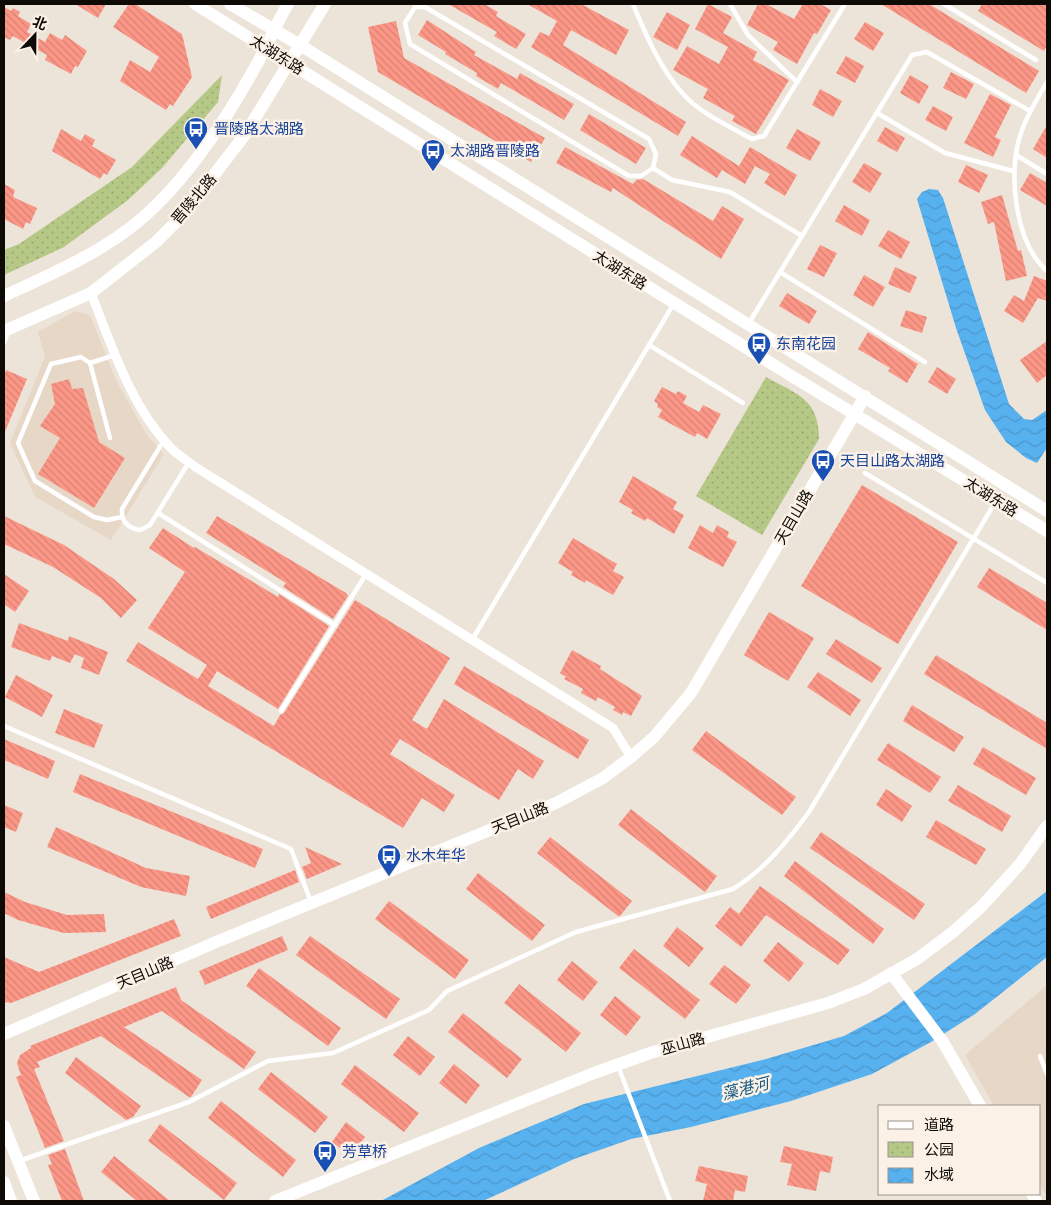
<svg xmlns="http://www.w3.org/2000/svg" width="1051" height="1205" font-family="Arial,'Noto Sans SC',sans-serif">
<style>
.built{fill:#e7d7c7}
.park{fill:url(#park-dots)}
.water{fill:url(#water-waves)}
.building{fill:url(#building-back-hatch)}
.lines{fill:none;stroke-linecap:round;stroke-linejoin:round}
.lane{stroke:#fff;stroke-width:4.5}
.street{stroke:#fff;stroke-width:9}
.secondary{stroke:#fff;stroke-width:12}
.labels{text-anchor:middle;stroke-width:5;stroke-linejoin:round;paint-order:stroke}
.street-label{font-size:15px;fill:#0e0b07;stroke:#fbf1e6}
.transit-label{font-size:15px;fill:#164399;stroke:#fbf1e6;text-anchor:start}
.water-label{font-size:16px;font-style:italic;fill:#175982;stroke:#fbf1e6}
</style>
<defs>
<pattern id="park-dots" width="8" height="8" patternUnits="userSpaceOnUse" patternTransform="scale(1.25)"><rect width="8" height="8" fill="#b5c886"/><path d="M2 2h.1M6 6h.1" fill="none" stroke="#9aaa72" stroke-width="1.8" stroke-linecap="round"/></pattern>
<pattern id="water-waves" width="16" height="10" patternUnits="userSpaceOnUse" patternTransform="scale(1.25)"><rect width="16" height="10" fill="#57b1ef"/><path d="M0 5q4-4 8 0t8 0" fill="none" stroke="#4b97cb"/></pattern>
<pattern id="building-back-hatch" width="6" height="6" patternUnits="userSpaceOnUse" patternTransform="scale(1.25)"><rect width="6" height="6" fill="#fc9787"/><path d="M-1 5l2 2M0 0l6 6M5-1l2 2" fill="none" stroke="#d78173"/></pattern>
</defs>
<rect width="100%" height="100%" fill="#ede4d9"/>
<g class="built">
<polygon points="75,311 90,315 116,380 146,434 164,454 111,540 35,497 10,443 45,356 38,332"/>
<polygon points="1047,985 1047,1197 1040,1184 1040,1106 994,1106 965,1055"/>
</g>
<g class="park">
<polygon points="222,75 218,102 162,168 128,200 64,247 4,275 4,250 19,244 132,167"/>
<path d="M766,377C796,394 819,398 819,439L762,535L696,496Z"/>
</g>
<g class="water">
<polygon points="929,189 938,190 943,198 1009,404 1024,419 1032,420 1047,410 1047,448 1037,463 1026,458 1006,442 985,410 956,328 917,199 922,192"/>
<polygon points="1047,891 1047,957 975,1014 931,1042 872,1074 791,1101 691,1127 631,1139 574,1159 483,1201 381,1201 479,1148 584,1104 766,1059 844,1036 887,1013"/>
</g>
<g class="building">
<polygon points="75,4 106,4 98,18"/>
<polygon points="129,4 135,4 182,34 192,77 173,106 170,104 166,110 120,81 130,60 150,72 159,57 113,27"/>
<polygon points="448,4 484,4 498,12 496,16 526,34 516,49 494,36 497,32"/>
<polygon points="527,4 581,4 629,30 616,55 571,30 563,45 686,122 678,136 531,47 540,32 549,36 557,21"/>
<polygon points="708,4 732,17 723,33 757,52 753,60 789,80 756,134 732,121 735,116 703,98 708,89 673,70 687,46 719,64 728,47 695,29"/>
<polygon points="758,4 766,4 794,19 803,4 820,4 831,10 817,34 814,33 797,64 773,50 778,42 747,25"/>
<polygon points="881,4 929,4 1039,71 1026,93"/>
<polygon points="982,4 1047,4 1047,45 1044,51 978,11"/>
<polygon points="4,7 11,11 13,8 20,12 18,16 31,24 27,32 45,42 50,33 62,40 65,35 87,51 78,67 75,66 71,74 45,60 47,55 13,36 10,40 4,37"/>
<polygon points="667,12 690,25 677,50 653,37"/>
<polygon points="427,20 476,52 474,55 517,79 520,73 574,104 564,120 501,83 498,89 476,76 477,73 445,54 446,52 418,35"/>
<polygon points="396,21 404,58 545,138 531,162 378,72 368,27"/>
<polygon points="865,22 884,33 873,51 854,39"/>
<polygon points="846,56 864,66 855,83 836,73"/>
<polygon points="951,72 974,84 966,99 943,88"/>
<polygon points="910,75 929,86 919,104 900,93"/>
<polygon points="820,89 842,101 833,117 812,105"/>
<polygon points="990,94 1011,105 995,137 1001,140 993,157 964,143"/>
<polygon points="933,106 953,117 946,131 925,120"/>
<polygon points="589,114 646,148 636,164 580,130"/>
<polygon points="1047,125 1047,158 1033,149"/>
<polygon points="885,127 905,138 897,152 877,141"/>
<polygon points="61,129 81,141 85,134 95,140 92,146 95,148 116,160 107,175 104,173 100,179 52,151"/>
<polygon points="797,129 821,142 810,161 786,148"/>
<polygon points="692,136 739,166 750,147 797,175 785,196 764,183 770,174 755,166 745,184 722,170 717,178 680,155"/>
<polygon points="565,147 633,184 636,180 643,179 713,221 722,206 744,219 721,259 613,188 611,192 556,163"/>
<polygon points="864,163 882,173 870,193 852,182"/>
<polygon points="966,165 988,175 979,193 958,182"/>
<polygon points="1030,173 1047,183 1047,206 1020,190"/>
<polygon points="4,184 15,190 13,196 15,198 37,208 30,224 26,222 23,229 4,219"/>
<polygon points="1002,195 1018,251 1021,250 1027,276 1006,281 994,222 988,224 981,202"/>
<polygon points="844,205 870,220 862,236 835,221"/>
<polygon points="888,230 910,242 901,259 878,246"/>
<polygon points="820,245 837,253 824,277 807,269"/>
<polygon points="895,267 917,277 910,293 888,284"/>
<polygon points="864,275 885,287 873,307 853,295"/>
<polygon points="1034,276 1047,281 1047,301 1038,298 1023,323 1004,311 1014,295 1024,301"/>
<polygon points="787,293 817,311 809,324 779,306"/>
<polygon points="906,310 927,317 922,333 900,326"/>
<polygon points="868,332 918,364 907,383 888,371 890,368 858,349"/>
<polygon points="1047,341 1047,375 1037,383 1020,360"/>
<polygon points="937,367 956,379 947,394 928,382"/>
<polygon points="6,370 27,379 4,434 4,376"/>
<polygon points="69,379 72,389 83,388 99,442 125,458 94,508 38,474 60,438 40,426 55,404 51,384"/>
<polygon points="662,387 676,394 678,391 687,396 683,403 699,412 703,405 721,414 707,439 697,433 695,437 658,417 662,410 657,407 658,404 654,401"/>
<polygon points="633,476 677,502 673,509 684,515 674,534 647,518 645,521 631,513 633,510 619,502"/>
<polygon points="862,485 958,542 898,644 801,586"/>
<polygon points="4,516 64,545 114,579 137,600 121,618 101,598 53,567 4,544"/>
<polygon points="217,516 346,593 348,596 333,619 283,587 286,583 206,533"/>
<polygon points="700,525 713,533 717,525 729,532 727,537 737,542 723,567 688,548"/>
<polygon points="163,528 194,548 195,547 278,597 279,594 329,626 278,709 217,671 208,686 274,726 280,715 284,713 355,600 450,658 412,720 427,729 444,699 544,761 533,779 518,769 499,800 400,739 390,754 455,795 444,812 422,798 403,828 126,661 138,642 198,679 207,665 148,628 185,572 149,548"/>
<polygon points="573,538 617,564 613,571 624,577 613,595 586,580 585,583 571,575 573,572 558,563"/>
<polygon points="989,568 1047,603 1047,630 977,587"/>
<polygon points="4,574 29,591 15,612 4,604"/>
<polygon points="769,612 814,638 788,681 744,655"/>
<polygon points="19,623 68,641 69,636 108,652 99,675 81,668 84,658 75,654 70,663 52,656 50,661 11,647"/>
<polygon points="836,639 882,668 872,683 826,654"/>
<polygon points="572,650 601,666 600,669 642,696 631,716 623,712 622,715 613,710 615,707 598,697 596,701 581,693 583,689 564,679 566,677 560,673"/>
<polygon points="936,655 1047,723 1047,749 924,674"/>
<polygon points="464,666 589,740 578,759 454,684"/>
<polygon points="818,672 861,700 850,716 807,687"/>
<polygon points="16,675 53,695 42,717 5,697"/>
<polygon points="912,705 964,737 954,752 903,721"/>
<polygon points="64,709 103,725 94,748 55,733"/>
<polygon points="706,731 796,797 782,815 692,750"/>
<polygon points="4,739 55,761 48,779 4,760"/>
<polygon points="888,743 941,777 930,793 877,760"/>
<polygon points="983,747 1036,778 1026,795 973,764"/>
<polygon points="80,774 263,849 255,868 73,792"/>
<polygon points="958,785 1011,816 1002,832 948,801"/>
<polygon points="886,789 912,806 902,822 876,805"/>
<polygon points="4,805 23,813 16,832 4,827"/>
<polygon points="631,809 717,876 705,892 618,825"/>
<polygon points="936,820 986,849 976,865 926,837"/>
<polygon points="56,827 146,868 190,876 186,896 141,887 47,847"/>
<polygon points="821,832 925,904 914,920 810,848"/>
<polygon points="550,837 632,901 620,916 618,916 537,853"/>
<polygon points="305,847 342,864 307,879 302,867 311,863"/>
<polygon points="795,861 884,929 873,944 784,876"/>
<polygon points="295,870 299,882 211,919 206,907"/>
<polygon points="478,873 545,925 532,941 466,889"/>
<polygon points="760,886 850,950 838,965 766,915 741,947 715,926 730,907 739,914"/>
<polygon points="4,892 25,902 67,915 104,914 106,932 64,933 18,920 4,913"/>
<polygon points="389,901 469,960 455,979 375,919"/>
<polygon points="174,919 181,936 11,1003 4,1002 4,957 39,972"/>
<polygon points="677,927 704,948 689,967 663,946"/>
<polygon points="282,936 288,950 205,985 199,971"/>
<polygon points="310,936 400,999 386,1019 296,955"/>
<polygon points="778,942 804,963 789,982 763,961"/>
<polygon points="634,949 700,1000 685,1019 619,968"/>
<polygon points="572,961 598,982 583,1001 557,980"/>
<polygon points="724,965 751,985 736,1004 709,984"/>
<polygon points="259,968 341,1028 328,1046 246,986"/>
<polygon points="519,984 581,1033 566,1052 504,1003"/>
<polygon points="176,987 181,1000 256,1052 244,1069 162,1011 124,1027 202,1080 191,1097 189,1097 101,1036 37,1062 40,1067 34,1069 64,1141 45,1148 16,1077 21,1075 17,1063 20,1055 31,1048 30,1046"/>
<polygon points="615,996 641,1017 626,1036 600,1015"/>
<polygon points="463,1013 522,1059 507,1078 448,1032"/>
<polygon points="408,1036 435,1057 420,1076 393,1055"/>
<polygon points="76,1057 141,1106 133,1117 126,1120 65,1073"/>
<polygon points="454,1064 480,1085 466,1104 439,1083"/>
<polygon points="355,1065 419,1113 404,1132 341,1084"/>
<polygon points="271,1072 328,1117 315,1133 258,1089"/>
<polygon points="221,1101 296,1160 283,1177 208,1118"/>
<polygon points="346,1122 365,1137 351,1156 332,1142"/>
<polygon points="160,1124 237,1183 224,1200 148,1141"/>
<polygon points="784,1146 833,1157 830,1173 820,1171 816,1191 787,1185 792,1164 780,1162"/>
<polygon points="65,1149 84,1201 62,1201 48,1165 52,1164 48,1155"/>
<polygon points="114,1156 170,1201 137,1201 101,1172"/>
<polygon points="699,1166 748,1176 745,1192 735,1190 733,1201 703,1201 707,1184 695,1181"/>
</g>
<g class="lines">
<g class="lane">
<path d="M633,4C646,35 660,69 684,95C701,114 729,126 752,139L764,136L845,4"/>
<polyline points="730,4 748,35 797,82"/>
<polyline points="944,4 1036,60"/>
<polygon points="415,7 425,7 649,139 656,154 653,168 641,176 629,176 410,44 405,23"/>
<path d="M1047,82C1037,99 1027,115 1021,133C1007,172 1015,243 1047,271"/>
<polyline points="877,113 945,153 1013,171"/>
<polyline points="1016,155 1047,174"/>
<polyline points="653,168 672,180 730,192 802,236"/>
<polyline points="780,272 925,362"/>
<polyline points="749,323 912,55 927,52 1030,111"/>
<polyline points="4,343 8,332"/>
<polyline points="649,345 743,403"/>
<polyline points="115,355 90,363 81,357 51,364 18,443 35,481 94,517 107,520 122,517"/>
<polyline points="90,363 110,438"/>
<path d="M164,440L122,509C121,522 128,528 140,530L150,525L189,462"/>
<polyline points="865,473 1047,583"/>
<polyline points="158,513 335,625"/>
<polyline points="472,640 673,305"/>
<polyline points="281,711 366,574"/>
<polyline points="4,726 291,849 311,902"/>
<polyline points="1040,1056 1047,1074"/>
<polyline points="618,1066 670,1201"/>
<path d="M19,1161L189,1102L268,1061L333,1053L429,1010L447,991L576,932L733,889C765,869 786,843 809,812L996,501"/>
</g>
<path class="street" d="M91,293C112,347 131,407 172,449C179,456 189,462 197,468L613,728L631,757"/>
<g class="secondary">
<polyline points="195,4 785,372 1047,531"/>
<polyline points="230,4 300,45 1047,511"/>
<path d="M4,296C47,276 92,257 130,228C179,191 223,125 253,71C266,49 275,26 288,4"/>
<polyline points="4,331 91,293 156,242 183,215 244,136 325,4"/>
<polyline points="891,973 943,1042 980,1106"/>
<polyline points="4,1034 216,942 556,803 603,778 631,757 654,737 691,693 865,396"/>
<polyline points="4,1126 34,1201"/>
<polyline points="4,1182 11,1201"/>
<polyline points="1032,1194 1036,1201"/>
<polyline points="275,1201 594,1073 653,1052 828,1003 864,989 917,959 953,932 981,907 1020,864 1047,826"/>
</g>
</g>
<defs>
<g id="bus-pin" transform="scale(1.25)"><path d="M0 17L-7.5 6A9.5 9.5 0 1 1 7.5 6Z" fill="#1a4fb4" stroke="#fbf1e6"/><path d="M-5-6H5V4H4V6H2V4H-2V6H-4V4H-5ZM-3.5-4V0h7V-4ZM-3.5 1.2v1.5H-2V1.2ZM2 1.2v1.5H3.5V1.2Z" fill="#fff"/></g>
</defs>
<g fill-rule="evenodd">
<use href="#bus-pin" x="196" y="129"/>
<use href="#bus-pin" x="433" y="151"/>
<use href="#bus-pin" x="759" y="344"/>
<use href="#bus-pin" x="823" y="461"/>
<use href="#bus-pin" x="389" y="856"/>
<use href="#bus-pin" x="325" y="1152"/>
</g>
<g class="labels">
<g class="street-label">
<text transform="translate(277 55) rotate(32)" y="5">太湖东路</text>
<text transform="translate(194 199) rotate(-50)" y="5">晋陵北路</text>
<text transform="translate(620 270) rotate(32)" y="5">太湖东路</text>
<text transform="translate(991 497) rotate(32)" y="5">太湖东路</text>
<text transform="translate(794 517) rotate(-60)" y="5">天目山路</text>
<text transform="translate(520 818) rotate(-22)" y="5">天目山路</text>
<text transform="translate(145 973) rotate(-23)" y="5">天目山路</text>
<text transform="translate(683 1044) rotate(-16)" y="5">巫山路</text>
</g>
<g class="transit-label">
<text x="214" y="134">晋陵路太湖路</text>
<text x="450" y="156">太湖路晋陵路</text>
<text x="776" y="349">东南花园</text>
<text x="840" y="466">天目山路太湖路</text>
<text x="406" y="861">水木年华</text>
<text x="342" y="1157">芳草桥</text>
</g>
<g class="water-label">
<text transform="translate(745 1088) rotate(-14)" y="6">藻港河</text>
</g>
</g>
<rect width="1051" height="1205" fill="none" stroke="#0e0b07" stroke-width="10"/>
<rect x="878" y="1105" width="162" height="90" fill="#fbf1e6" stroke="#9c958d"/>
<rect x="888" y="1121" width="25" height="8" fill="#ffffff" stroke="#9c958d"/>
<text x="924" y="1130" font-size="15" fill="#0e0b07">道路</text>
<rect x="888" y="1142" width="25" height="15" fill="url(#park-dots)" stroke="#9c958d"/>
<text x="924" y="1155" font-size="15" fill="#0e0b07">公园</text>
<rect x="888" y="1168" width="25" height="15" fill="url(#water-waves)" stroke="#9c958d"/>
<text x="924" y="1180" font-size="15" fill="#0e0b07">水域</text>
<g transform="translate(35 35) rotate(22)" stroke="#fbf1e6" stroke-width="4" paint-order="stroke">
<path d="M0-4L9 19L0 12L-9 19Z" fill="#0e0b07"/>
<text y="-8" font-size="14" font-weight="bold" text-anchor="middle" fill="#0e0b07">北</text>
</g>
</svg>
